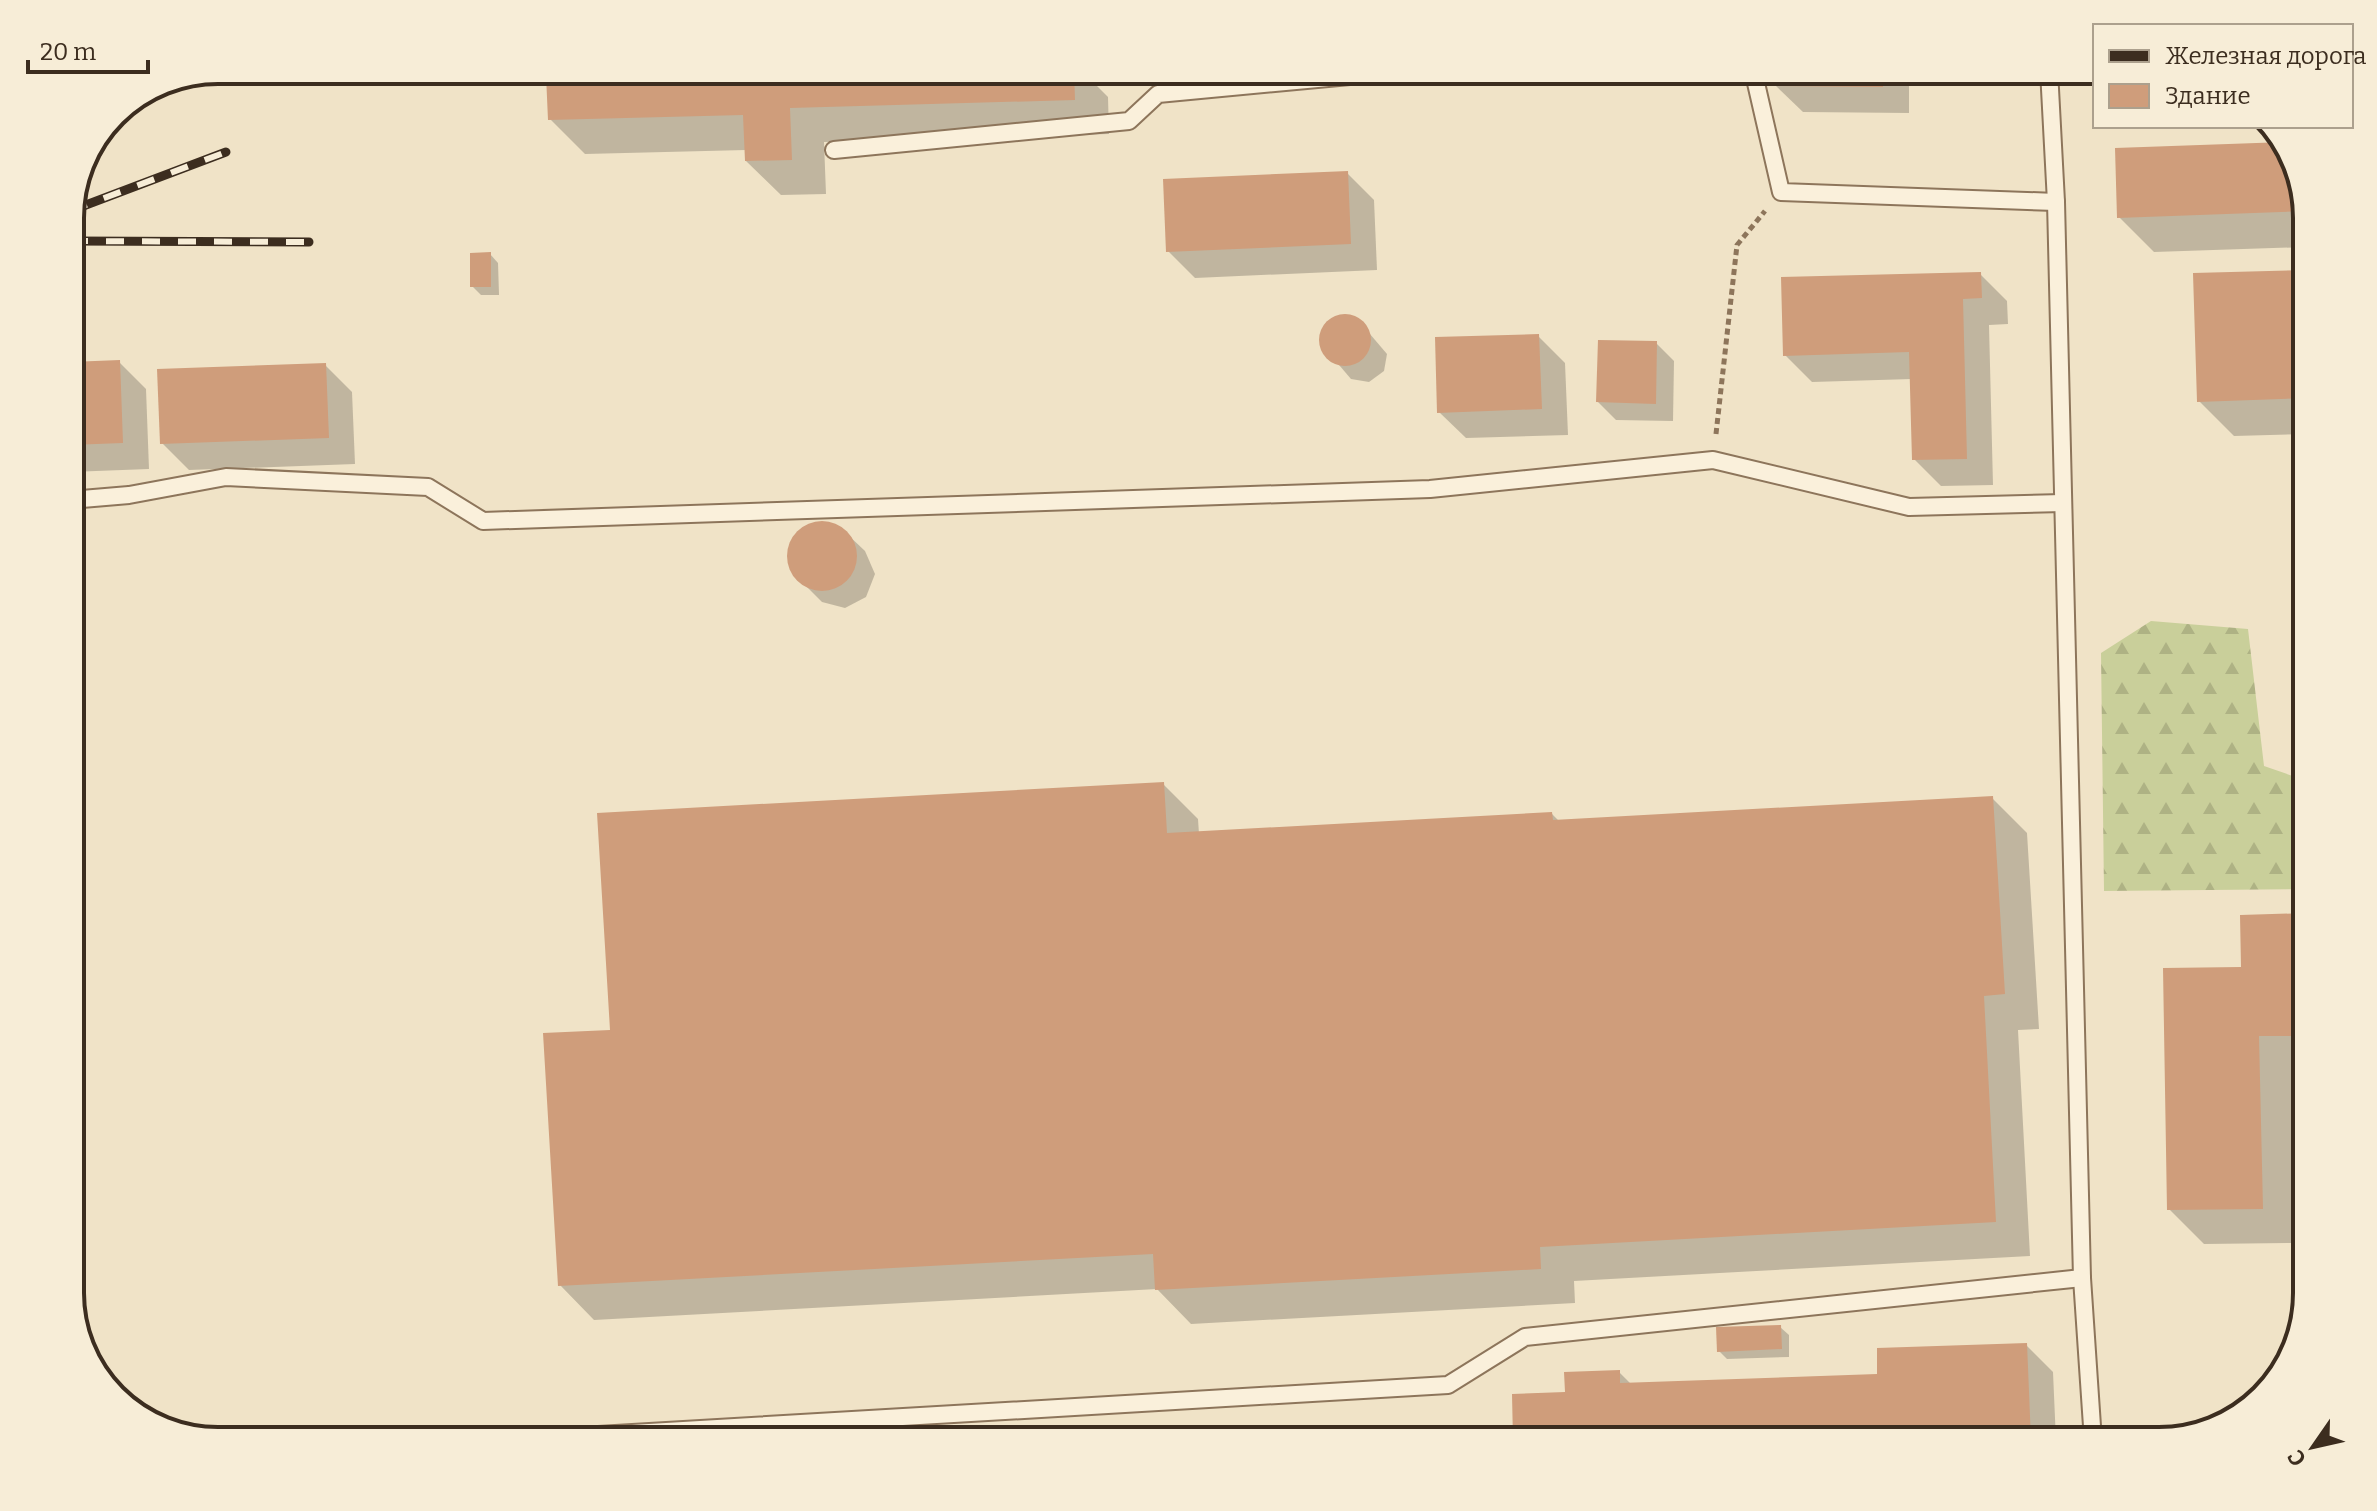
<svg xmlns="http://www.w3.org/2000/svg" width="2377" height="1511" font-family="Bitter,serif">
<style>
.forest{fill:url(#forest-firs)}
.shadow{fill:#0003}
.building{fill:#cf9d7b}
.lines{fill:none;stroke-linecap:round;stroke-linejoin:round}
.lane-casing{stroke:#8d755b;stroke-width:20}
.path{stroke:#8d755b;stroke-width:5;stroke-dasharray:6 4;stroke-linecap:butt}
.lane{stroke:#faf0db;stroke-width:16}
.rail-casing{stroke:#3c2d1f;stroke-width:9}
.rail{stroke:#f7edd7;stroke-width:6;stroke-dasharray:18;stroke-linecap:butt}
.rim{fill:none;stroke:#3c2d1f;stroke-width:4}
</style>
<defs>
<pattern id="forest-firs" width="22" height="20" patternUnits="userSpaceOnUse" patternTransform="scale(2)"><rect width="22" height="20" fill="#c9cf9a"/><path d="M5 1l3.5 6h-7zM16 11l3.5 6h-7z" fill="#aeb284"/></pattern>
</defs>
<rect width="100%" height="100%" fill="#f0e3c7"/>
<polygon class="forest" points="2151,621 2248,629 2264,766 2307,781 2307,889 2104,891 2101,653"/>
<g class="shadow">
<polygon points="794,70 1081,70 1108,97 1109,134 824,142 826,194 781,195 746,161 746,150 585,154 550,119"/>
<polygon points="1776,70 1909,70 1909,113 1803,112 1776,86"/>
<polygon points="2287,144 2307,218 2307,247 2154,252 2119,217 2117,150"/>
<polygon points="1347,173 1374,200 1377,270 1195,278 1168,251"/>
<polygon points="490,254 498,263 499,295 481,295 472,286"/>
<polygon points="2307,272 2307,434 2234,436 2199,401"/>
<polygon points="1980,274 2007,301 2008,324 1989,325 1993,485 1941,486 1914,459 1912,379 1812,382 1785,355"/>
<polygon points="1339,317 1358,320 1387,354 1384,371 1369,382 1351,379 1322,345 1324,327"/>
<polygon points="1538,336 1565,363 1568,435 1466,438 1439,412"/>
<polygon points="1656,343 1674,361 1673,421 1616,420 1598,402"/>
<polygon points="119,362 146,389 149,469 70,472 70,364"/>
<polygon points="325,365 352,392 355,464 189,470 162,443"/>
<polygon points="825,522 846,533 865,551 875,574 866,597 845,608 822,602 794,574 788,554 801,530"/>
<polygon points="1163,784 1198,819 1199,834 1552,814 1559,821 1992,798 2027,833 2039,1029 2018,1030 2030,1256 1574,1281 1575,1303 1191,1324 1157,1289 594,1320 560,1285 612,1032"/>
<polygon points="2307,915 2307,1070 2293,1071 2297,1243 2204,1244 2169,1209 2243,969"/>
<polygon points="1780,1327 1789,1335 1789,1357 1727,1359 1719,1351"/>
<polygon points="2026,1345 2053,1372 2056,1441 1515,1441 1514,1396 1567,1394 1619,1372 1631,1384 1877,1376"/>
</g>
<g class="building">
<polygon points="722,70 1074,70 1075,100 790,108 792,160 745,161 743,115 548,120 546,75"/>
<polygon points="1774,70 1883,70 1883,87 1774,86"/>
<polygon points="2285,142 2305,211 2117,218 2115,148"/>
<polygon points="1348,171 1351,244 1166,252 1163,179"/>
<polygon points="491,252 491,287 470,287 470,253"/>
<polygon points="2307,270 2307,398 2197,402 2193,273"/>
<polygon points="1981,272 1982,298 1963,299 1967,459 1912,460 1909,352 1783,356 1781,277"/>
<circle cx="1345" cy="340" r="26"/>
<polygon points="1539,334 1542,409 1437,413 1435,337"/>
<polygon points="1598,340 1657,341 1656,404 1596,402"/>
<polygon points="120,360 123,443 70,445 70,362"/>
<polygon points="326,363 329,438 160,444 157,369"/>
<circle cx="822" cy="556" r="35"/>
<polygon points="1164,782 1167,833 1552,812 1553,820 1993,796 2005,994 1984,996 1996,1222 1540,1247 1541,1269 1155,1290 1153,1254 558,1286 543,1033 610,1030 597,813"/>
<polygon points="2307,913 2307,1036 2259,1036 2263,1209 2167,1210 2163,968 2241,967 2240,915"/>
<polygon points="1781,1325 1782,1349 1717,1352 1716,1327"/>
<polygon points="2027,1343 2031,1441 1880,1441 1880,1432 1513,1441 1512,1394 1565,1392 1564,1372 1620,1370 1620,1383 1877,1374 1877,1348"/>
</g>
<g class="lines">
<g class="lane-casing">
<g id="lane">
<polyline points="1753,70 1781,192 2056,202"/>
<polyline points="2049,70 2056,202 2082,1278 2093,1441"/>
<polyline points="834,150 1129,121 1158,94 1414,70"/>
<polyline points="70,500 129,495 226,477 428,487 483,521 1430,489 1713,460 1909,507 2063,503"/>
<polyline points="496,1441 1448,1385 1525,1337 2082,1278"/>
</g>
</g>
<polyline class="path" points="1716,434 1737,245 1765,211"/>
<use href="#lane" class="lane"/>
<g class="rail-casing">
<g id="rail">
<polyline points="70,211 226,152"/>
<polyline points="70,241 309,242"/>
</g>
</g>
<use href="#rail" class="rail"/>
</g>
<path d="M0 0H2377V1511H0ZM218 84H2159A134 134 0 0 1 2293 218V1293A134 134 0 0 1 2159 1427H218A134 134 0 0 1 84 1293V218A134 134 0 0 1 218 84Z" fill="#f7edd7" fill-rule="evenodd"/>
<path class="rim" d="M218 84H2159A134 134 0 0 1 2293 218V1293A134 134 0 0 1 2159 1427H218A134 134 0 0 1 84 1293V218A134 134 0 0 1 218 84Z"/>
<rect x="2093" y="24" width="260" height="104" fill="#f7edd7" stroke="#aca08d" stroke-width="2"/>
<rect x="2109" y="50" width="40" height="12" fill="#3c2d1f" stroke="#aca08d" stroke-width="2"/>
<text x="2165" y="64" font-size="24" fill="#3c2d1f">Железная дорога</text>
<rect x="2109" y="84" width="40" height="24" fill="#cf9d7b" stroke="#aca08d" stroke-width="2"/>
<text x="2165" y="104" font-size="24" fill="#3c2d1f">Здание</text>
<g transform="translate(2313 1447) rotate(236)" stroke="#f7edd7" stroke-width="6" paint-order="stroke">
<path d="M0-6L14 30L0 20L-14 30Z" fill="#3c2d1f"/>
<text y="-12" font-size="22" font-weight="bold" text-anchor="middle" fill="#3c2d1f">С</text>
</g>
<path d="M28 60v12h120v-12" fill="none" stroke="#3c2d1f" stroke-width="4"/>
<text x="40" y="60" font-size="24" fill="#3c2d1f" stroke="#f7edd7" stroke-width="6" paint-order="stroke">20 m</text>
</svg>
